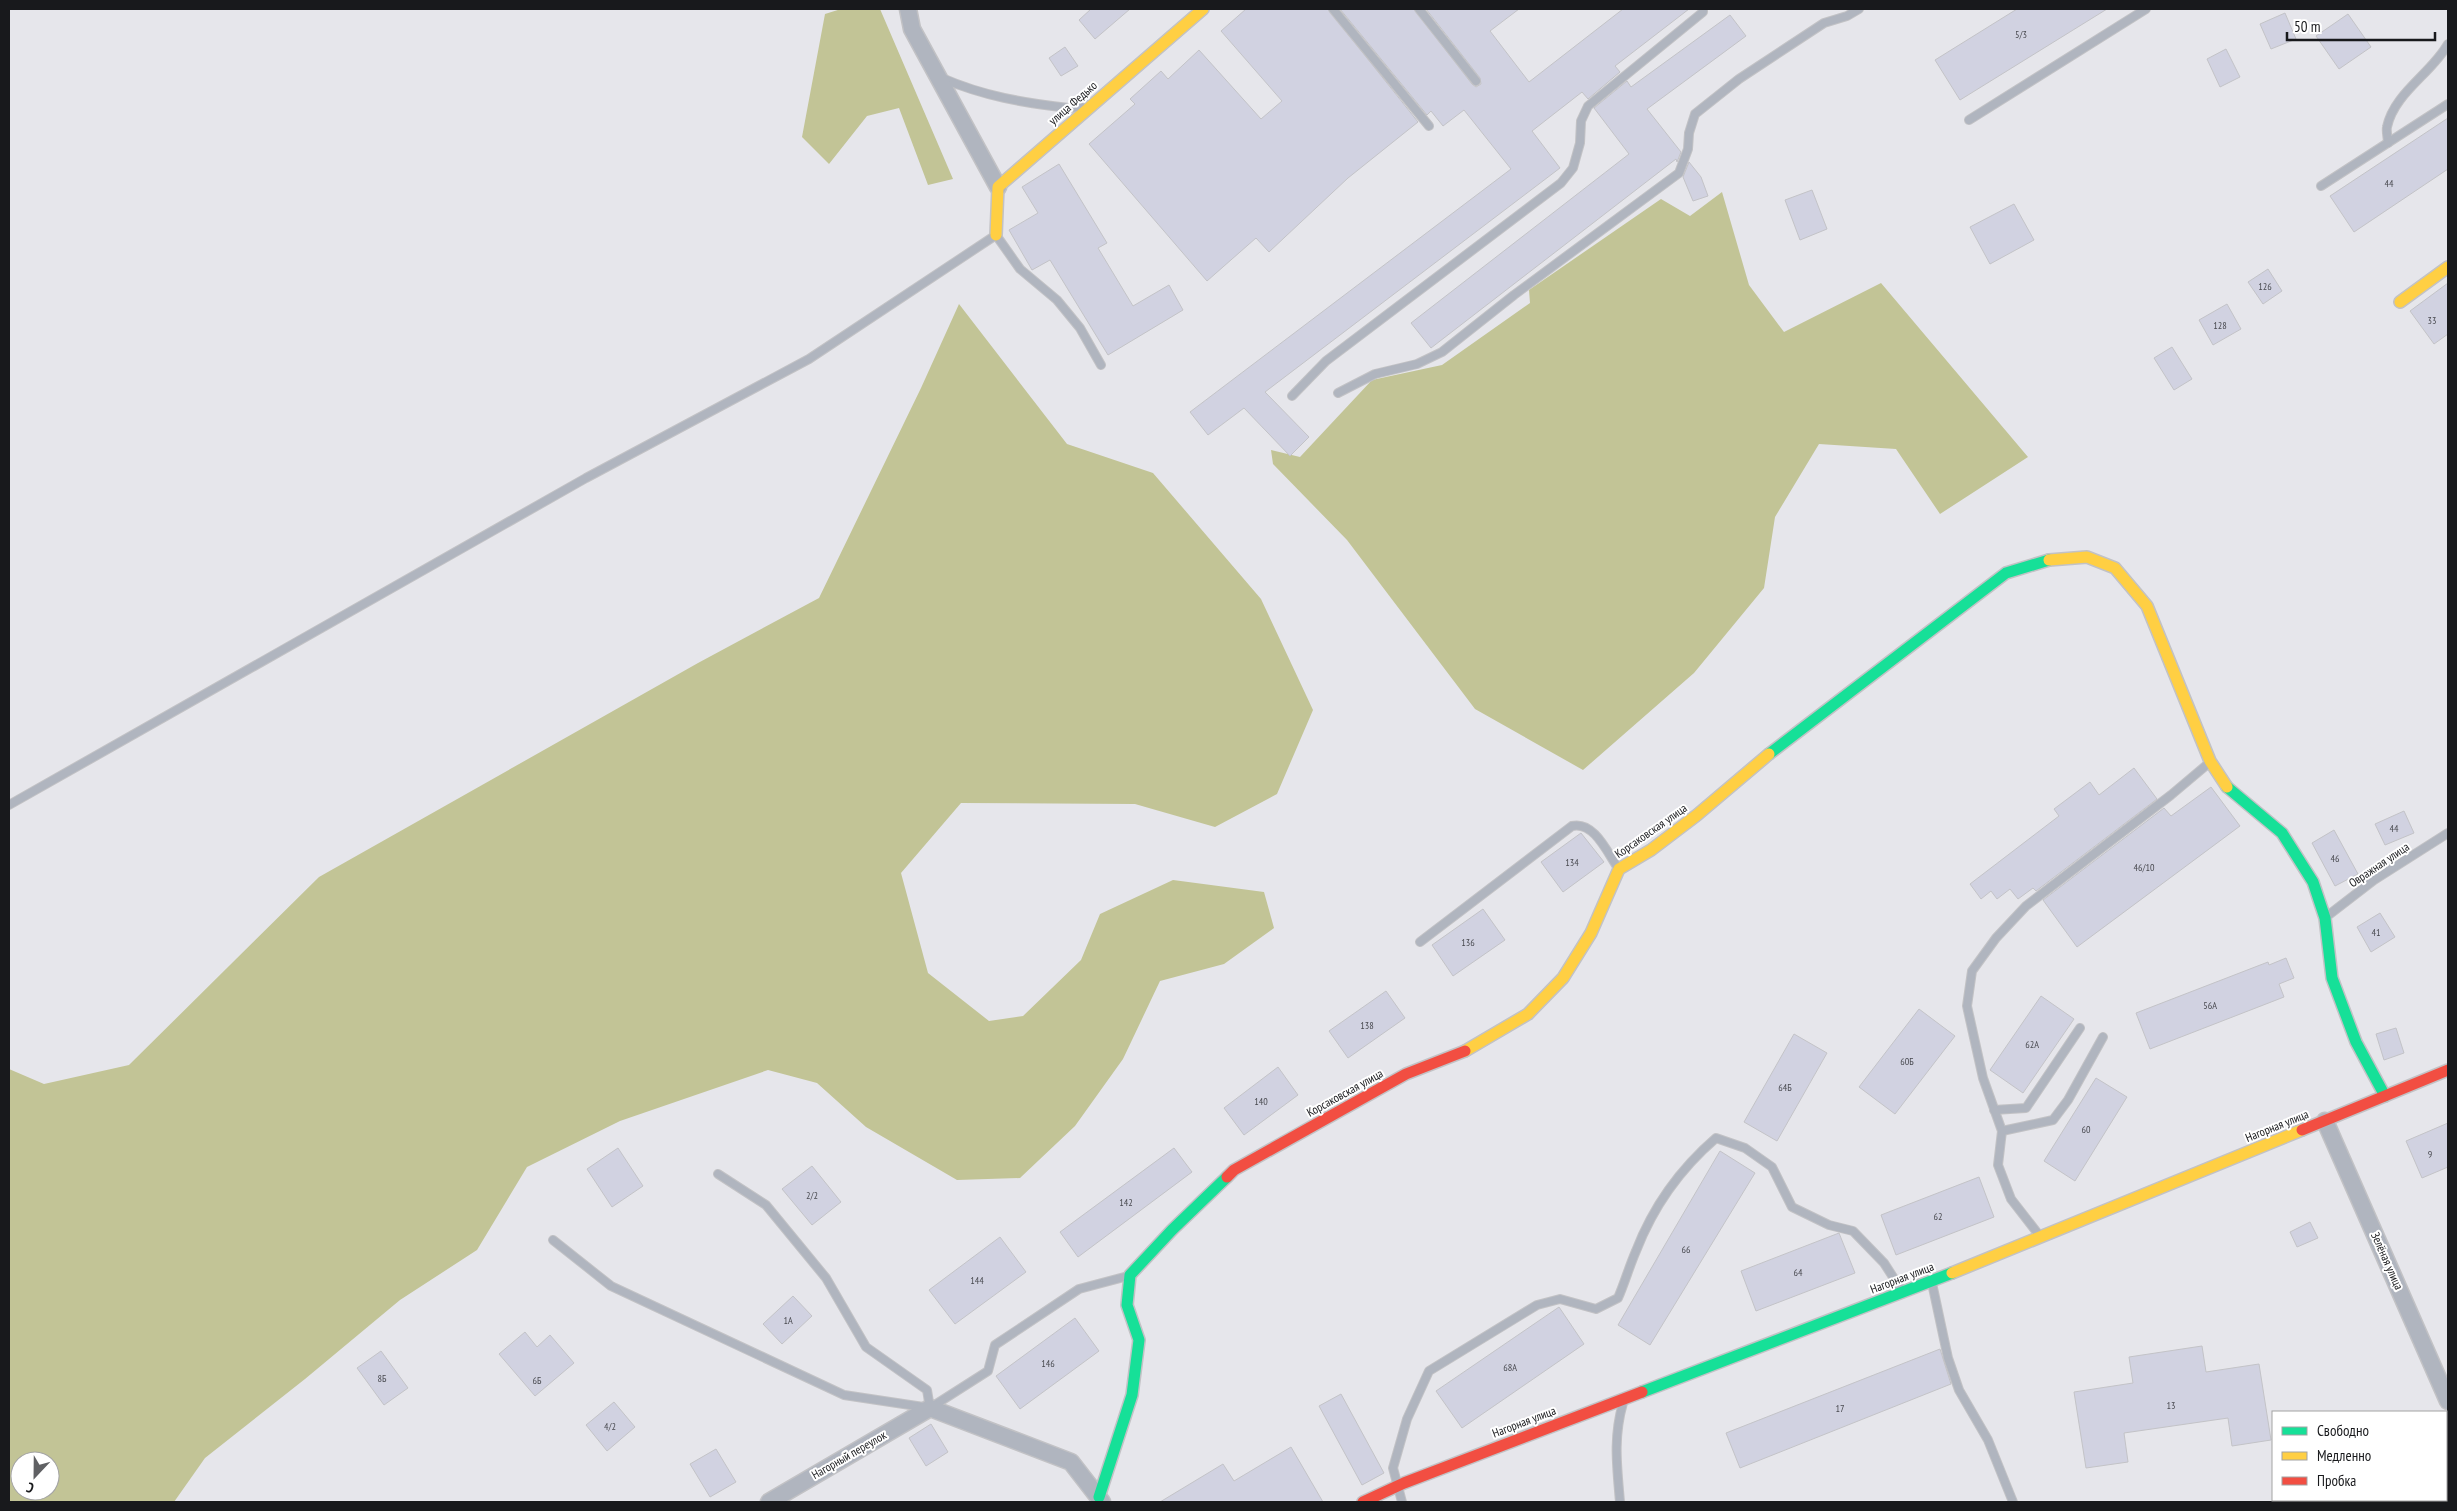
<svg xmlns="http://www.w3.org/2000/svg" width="2457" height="1511" font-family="'PT Sans Narrow',sans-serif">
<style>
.forest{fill:#c2c496;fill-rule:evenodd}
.building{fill:#d1d2e1;stroke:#c3c3c7}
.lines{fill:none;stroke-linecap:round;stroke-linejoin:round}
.lane-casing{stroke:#c2c2c5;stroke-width:10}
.street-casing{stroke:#c2c2c5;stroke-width:19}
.fast-casing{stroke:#c2c2c5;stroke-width:14}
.slow-casing{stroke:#c2c2c5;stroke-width:14}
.jam-casing{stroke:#c2c2c5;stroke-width:14}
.lane{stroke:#b0b5bf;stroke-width:8}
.street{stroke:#b0b5bf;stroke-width:16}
.fast{stroke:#16e098;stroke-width:11}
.slow{stroke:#ffcf43;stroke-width:11}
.jam{stroke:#f24e42;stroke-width:11}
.labels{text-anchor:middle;stroke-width:4;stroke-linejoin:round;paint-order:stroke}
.number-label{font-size:10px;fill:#48494f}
.street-label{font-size:12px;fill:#18191c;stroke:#fff}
</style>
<rect width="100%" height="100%" fill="#e6e6eb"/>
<g class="forest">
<polygon points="841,9 880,9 953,179 928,185 899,108 867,116 829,164 802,137 825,14"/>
<polygon points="1722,192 1749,285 1784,332 1881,283 2028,457 1940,514 1896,449 1819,444 1775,517 1764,588 1694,673 1583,770 1475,709 1347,540 1273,464 1271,450 1300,457 1372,380 1442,365 1530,303 1529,290 1661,199 1690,216"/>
<path d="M959,304L1067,444L1153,473L1261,599L1313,710L1277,794L1215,827L1135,804L961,803L901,873L928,973L989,1021L1023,1016L1081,960L1100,914L1173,880L1264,892L1274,928L1224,964L1160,981L1123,1059L1075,1126L1020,1178L957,1180L866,1127L817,1083L768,1070L620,1121L527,1167L477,1250L400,1300L305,1379L205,1458L174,1502H9V1069L44,1084L129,1065L319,877L698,663L819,598L921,388ZM20,1461H50V1491H20Z"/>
</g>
<g class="building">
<polygon points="1091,9 1130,9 1095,39 1079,20"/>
<polygon points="1246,9 1328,9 1418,122 1348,178 1269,252 1256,238 1207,281 1089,144 1135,104 1130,99 1161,71 1168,79 1199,50 1261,119 1282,101 1221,31"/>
<polygon points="1340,9 1414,9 1472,84 1476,87 1481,84 1480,78 1426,9 1519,9 1490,31 1529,82 1623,9 1689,9 1615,66 1620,72 1588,99 1582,92 1532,131 1560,168 1265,392 1309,437 1290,456 1244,408 1208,435 1190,412 1511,169 1464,110 1443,126 1431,111 1427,115"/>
<polygon points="2017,9 2107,9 1960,100 1935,60"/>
<polygon points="2285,13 2296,39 2271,49 2260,24"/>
<polygon points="2348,14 2371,47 2339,69 2316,36"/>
<polygon points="1730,15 1746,36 1647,109 1681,152 1677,162 1676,159 1431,348 1411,323 1629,154 1594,108 1627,81 1631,87"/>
<polygon points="1065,47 1078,66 1061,76 1049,58"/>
<polygon points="2226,49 2240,77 2220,87 2207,59"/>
<polygon points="2448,118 2448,169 2354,232 2330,196"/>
<polygon points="1689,162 1701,177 1708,196 1693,201 1683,177"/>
<polygon points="1059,164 1107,243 1098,248 1133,306 1169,285 1183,310 1108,355 1050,260 1032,270 1009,230 1038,213 1022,187"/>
<polygon points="1812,190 1827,229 1800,240 1785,200"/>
<polygon points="2014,204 2034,240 1990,264 1970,227"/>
<polygon points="2268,269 2282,291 2263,304 2248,282"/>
<polygon points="2448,283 2448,334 2434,344 2410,311"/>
<polygon points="2227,304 2241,329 2213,345 2199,320"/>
<polygon points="2172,347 2192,379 2174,390 2154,358"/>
<polygon points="2134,768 2157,799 2036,891 2033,888 2018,899 2010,889 1997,899 1991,891 1981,899 1970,884 2059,816 2054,809 2090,782 2099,795"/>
<polygon points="2211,787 2240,826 2077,947 2043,900 2164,808 2171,816"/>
<polygon points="2404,811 2414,833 2385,845 2375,824"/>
<polygon points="2334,830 2358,874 2335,886 2312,843"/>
<polygon points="1581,833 1604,862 1563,892 1541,862"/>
<polygon points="1483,909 1505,940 1453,976 1432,945"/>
<polygon points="2380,913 2395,937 2371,952 2357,927"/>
<polygon points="2286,958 2294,978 2279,984 2284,997 2150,1049 2136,1013 2268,962 2269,965"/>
<polygon points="1386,991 1405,1018 1348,1058 1329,1031"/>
<polygon points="2041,996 2074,1019 2023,1093 1990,1070"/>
<polygon points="1919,1009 1955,1036 1895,1114 1859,1087"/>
<polygon points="2396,1028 2404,1053 2384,1060 2376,1034"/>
<polygon points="1794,1034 1827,1053 1777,1141 1744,1122"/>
<polygon points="1278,1067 1298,1095 1244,1135 1224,1108"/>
<polygon points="2096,1078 2127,1097 2075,1181 2044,1161"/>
<polygon points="2448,1123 2448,1167 2422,1178 2406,1141"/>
<polygon points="618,1148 643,1186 612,1207 587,1169"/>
<polygon points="1174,1148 1192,1172 1078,1257 1060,1232"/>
<polygon points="1720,1151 1755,1173 1650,1345 1618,1325"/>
<polygon points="812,1166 841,1202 812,1225 782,1189"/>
<polygon points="1979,1177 1994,1217 1896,1255 1881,1215"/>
<polygon points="2310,1222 2318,1238 2297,1247 2290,1232"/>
<polygon points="1839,1233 1855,1273 1756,1311 1741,1271"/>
<polygon points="1000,1237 1026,1272 955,1324 929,1290"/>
<polygon points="793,1296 812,1316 782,1344 763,1324"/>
<polygon points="1559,1307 1584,1344 1462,1428 1436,1391"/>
<polygon points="1075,1318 1099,1351 1020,1409 996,1376"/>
<polygon points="525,1332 537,1347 550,1335 574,1363 535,1396 499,1354"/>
<polygon points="2202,1346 2206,1372 2259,1364 2271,1440 2232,1446 2228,1418 2124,1433 2128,1462 2086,1468 2074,1392 2133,1383 2129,1357"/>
<polygon points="1940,1349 1951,1384 1740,1468 1726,1433"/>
<polygon points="381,1351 408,1388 384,1405 357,1368"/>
<polygon points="1341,1394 1384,1473 1362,1485 1319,1406"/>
<polygon points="614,1402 635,1427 607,1451 586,1425"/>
<polygon points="931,1424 948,1452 926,1466 909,1438"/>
<polygon points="1291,1447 1323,1502 1160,1502 1223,1464 1234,1481"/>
<polygon points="716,1449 736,1482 710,1497 690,1464"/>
</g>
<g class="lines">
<g class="lane-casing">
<g id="lane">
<polyline points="1333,9 1429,126"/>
<polyline points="1419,9 1476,81"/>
<path d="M942,78C983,96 1024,103 1069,108L1081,107"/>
<polyline points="1969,120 2146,9"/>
<path d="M2388,143C2388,138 2386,131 2387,127C2394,93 2432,73 2448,44"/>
<polyline points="2321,186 2448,104"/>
<polyline points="1338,393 1375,374 1417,364 1442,352 1514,295 1679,173 1688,149 1689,133 1695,114 1739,79 1824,23 1847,16 1859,9"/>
<polyline points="1292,396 1326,361 1561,183 1573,168 1580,143 1581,121 1588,106 1703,12 1703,9"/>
<polyline points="9,805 586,478 809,359 996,235 1020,269 1057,300 1080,328 1101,365"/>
<polyline points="2326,917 2374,880 2448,833"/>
<path d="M1420,942L1572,826C1594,821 1607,852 1618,868"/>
<polyline points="1994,1110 2026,1108 2080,1028"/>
<polyline points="2002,1131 2053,1120 2068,1100 2103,1037"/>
<polyline points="2039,1235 2011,1199 1998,1165 2002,1131 1983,1078 1967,1006 1972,971 1996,938 2026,906 2171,795 2209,763"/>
<polyline points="553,1240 611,1286 844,1395 930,1408 927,1390 866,1347 826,1278 766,1205 718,1174"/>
<polyline points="1932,1283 1948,1358 1959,1390 1988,1440 2013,1502"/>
<polyline points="930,1408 988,1371 995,1345 1079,1289 1128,1276"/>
<path d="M1402,1502L1393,1468L1407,1419L1429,1371L1537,1305L1560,1299L1596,1309L1618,1298C1625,1282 1629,1267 1636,1251C1653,1207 1680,1169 1716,1138L1745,1148L1772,1167L1792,1207L1829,1225L1853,1231L1884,1263L1902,1291"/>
<path d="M1620,1502C1617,1466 1613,1438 1623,1403"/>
</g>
</g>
<g class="street-casing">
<g id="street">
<polyline points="908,9 912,29 998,187"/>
<polyline points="2325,1121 2448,1401"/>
<polyline points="769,1502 930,1408 1071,1462 1102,1502"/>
</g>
</g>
<g class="fast-casing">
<g id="fast">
<polyline points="1769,754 2006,573 2049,560"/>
<polyline points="2227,787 2282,833 2313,882 2325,918 2332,978 2356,1042 2385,1096"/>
<polyline points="1642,1392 1952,1273"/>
<polyline points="1099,1497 1132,1395 1139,1340 1127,1305 1130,1275 1172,1230 1227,1177"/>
</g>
</g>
<g class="slow-casing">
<g id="slow">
<polyline points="996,235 998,187 1203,9"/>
<polyline points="2400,302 2448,267"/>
<polyline points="2049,560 2087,557 2115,568 2147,606 2210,761 2227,787"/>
<polyline points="1465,1051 1528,1014 1563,978 1591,933 1619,869 1651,850 1697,815 1769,754"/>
<polyline points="1952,1273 2302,1130"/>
</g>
</g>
<g class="jam-casing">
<g id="jam">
<polyline points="2302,1130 2448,1070"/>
<polyline points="1227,1177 1234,1170 1406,1074 1465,1051"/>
<polyline points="1363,1502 1404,1483 1642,1392"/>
</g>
</g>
<use href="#lane" class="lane"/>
<use href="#street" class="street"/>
<use href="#fast" class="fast"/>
<use href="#slow" class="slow"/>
<use href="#jam" class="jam"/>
</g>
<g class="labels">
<g class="number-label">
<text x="2021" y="38">5/3</text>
<text x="2389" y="187">44</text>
<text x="2265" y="290">126</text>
<text x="2432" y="324">33</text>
<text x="2220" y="329">128</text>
<text x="2394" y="832">44</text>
<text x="2335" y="862">46</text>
<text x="1572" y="866">134</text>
<text x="2144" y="871">46/10</text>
<text x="2376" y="936">41</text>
<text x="1468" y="946">136</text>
<text x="2210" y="1009">56А</text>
<text x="1367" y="1029">138</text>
<text x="2032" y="1048">62А</text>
<text x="1907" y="1065">60Б</text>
<text x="1785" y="1091">64Б</text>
<text x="1261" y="1105">140</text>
<text x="2086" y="1133">60</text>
<text x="2430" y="1158">9</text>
<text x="812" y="1199">2/2</text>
<text x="1126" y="1206">142</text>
<text x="1938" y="1220">62</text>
<text x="1686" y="1253">66</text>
<text x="1798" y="1276">64</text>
<text x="977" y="1284">144</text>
<text x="788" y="1324">1А</text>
<text x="1048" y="1367">146</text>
<text x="1510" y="1371">68А</text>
<text x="382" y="1382">8Б</text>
<text x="537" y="1384">6Б</text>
<text x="2171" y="1409">13</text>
<text x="1840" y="1412">17</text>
<text x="610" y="1430">4/2</text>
</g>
<g class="street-label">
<text transform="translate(1073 103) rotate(-41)" y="4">улица Федько</text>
<text transform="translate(1651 831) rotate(-35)" y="4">Корсаковская улица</text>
<text transform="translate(2379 865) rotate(-34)" y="4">Овражная улица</text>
<text transform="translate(1345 1093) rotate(-29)" y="4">Корсаковская улица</text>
<text transform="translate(2277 1126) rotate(-22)" y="4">Нагорная улица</text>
<text transform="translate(2387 1261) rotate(66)" y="4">Зелёная улица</text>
<text transform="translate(1902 1278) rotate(-21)" y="4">Нагорная улица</text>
<text transform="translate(1524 1422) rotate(-21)" y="4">Нагорная улица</text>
<text transform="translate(849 1455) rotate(-30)" y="4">Нагорный переулок</text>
</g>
</g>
<rect width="2457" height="1511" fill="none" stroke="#18191c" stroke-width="20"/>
<rect x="2272" y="1411" width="175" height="90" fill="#ffffff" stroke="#a3a3a4"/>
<rect x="2282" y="1427" width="25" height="8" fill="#16e098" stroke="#a3a3a4"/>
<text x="2317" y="1436" font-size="15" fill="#18191c">Свободно</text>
<rect x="2282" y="1452" width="25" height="8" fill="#ffcf43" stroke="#a3a3a4"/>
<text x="2317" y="1461" font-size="15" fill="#18191c">Медленно</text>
<rect x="2282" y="1477" width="25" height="8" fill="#f24e42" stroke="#a3a3a4"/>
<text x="2317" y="1486" font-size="15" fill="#18191c">Пробка</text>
<g transform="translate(35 1476) rotate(202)"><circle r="24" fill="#ffffff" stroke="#a3a3a4"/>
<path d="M0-4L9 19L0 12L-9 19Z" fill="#606164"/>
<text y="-8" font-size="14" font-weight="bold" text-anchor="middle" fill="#18191c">С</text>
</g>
<path d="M2287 32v8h148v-8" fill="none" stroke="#18191c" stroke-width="2.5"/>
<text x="2294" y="32" font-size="15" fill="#18191c" stroke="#ffffff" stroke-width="4" paint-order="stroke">50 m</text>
</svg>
